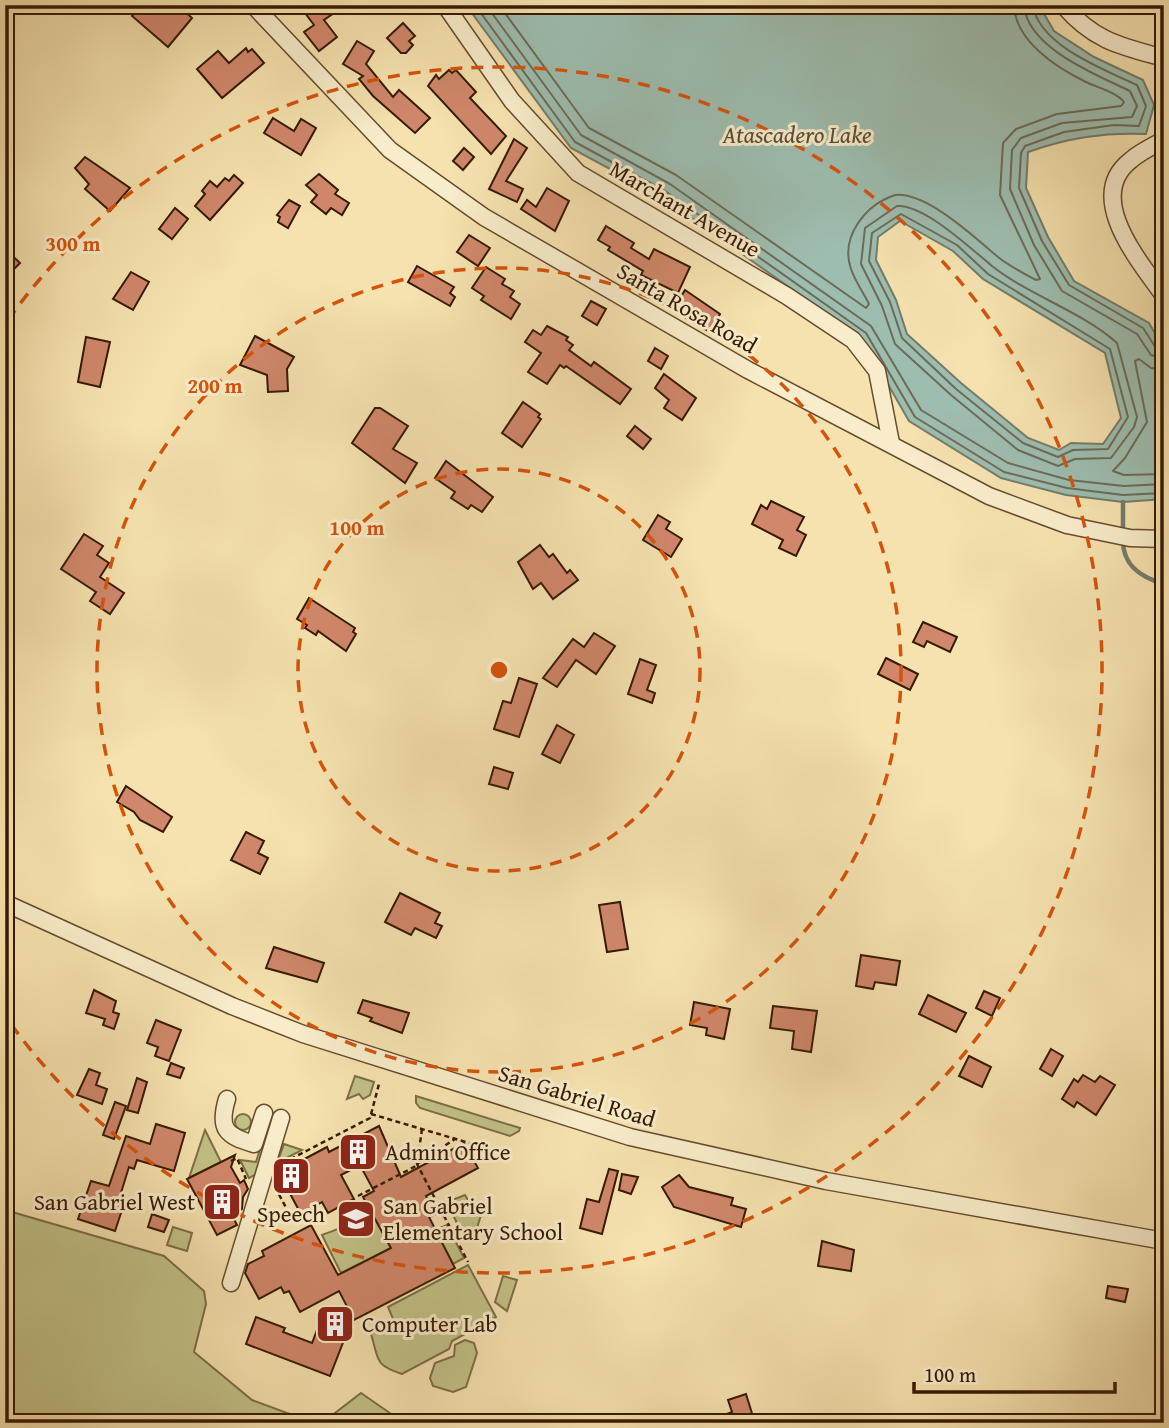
<svg xmlns="http://www.w3.org/2000/svg" width="1169" height="1428" font-family="'Gentium Book Plus',serif">
<style>
.green{fill:#c2c186;stroke:#7c6e44;stroke-width:2}
.water{fill:#9dbdaf;stroke:#747c6a;stroke-width:2;fill-rule:evenodd}
.lines{fill:none;stroke-linecap:round;stroke-linejoin:round}
.shore{stroke:#6a6c58;stroke-width:2}
.stream{stroke:#747c6a;stroke-width:4.5}
.building{fill:#d0876b;stroke:#371a02;stroke-width:2}
.minor-casing{stroke:#664c2d;stroke-width:19}
.path{stroke:#371a02;stroke-width:2.5;stroke-dasharray:5 3.5;stroke-linecap:butt}
.minor{stroke:#f8ecca;stroke-width:16}
.ring{fill:none;stroke:#d6530b;stroke-width:3.5;stroke-dasharray:12 9}
.labels{text-anchor:middle;stroke-width:6;stroke-linejoin:round;paint-order:stroke}
.street-label{font-size:23px;fill:#371a02;stroke:#f8ecca}
.poi-label{font-size:23px;fill:#371a02;stroke:#f8ecca;text-anchor:start}
.water-label{font-size:24px;font-style:italic;fill:#564b36;stroke:#f8ecca}
.centre{fill:#d6530b;stroke:#f8ecca;stroke-width:3.5}
.ring-label{font-size:21px;text-anchor:middle;font-weight:bold;fill:#d6530b;stroke:#f8ecca;stroke-width:6;stroke-linejoin:round;paint-order:stroke}
</style>
<rect width="100%" height="100%" fill="#f5e2ae"/>
<filter id="stains"><feTurbulence type="fractalNoise" baseFrequency=".00286" numOctaves="4"/><feColorMatrix values="0 0 0 0 .2 0 0 0 0 .09 0 0 0 0 .02 0 0 0 .5 -.17"/></filter>
<radialGradient id="worn" r=".72"><stop offset=".6" stop-color="#630" stop-opacity="0"/><stop offset="1" stop-color="#630" stop-opacity=".3"/></radialGradient>
<g class="green">
<polygon points="355,1076 374,1082 370,1095 363,1099 359,1094 347,1099"/>
<polygon points="416,1096 520,1128 519,1131 510,1136 420,1108 416,1103"/>
<circle cx="243" cy="1122" r="8"/>
<polygon points="268,1125 271,1125 258,1173 249,1178 240,1160 256,1162"/>
<polygon points="205,1130 221,1162 189,1178"/>
<polygon points="284,1144 302,1150 277,1163"/>
<polygon points="465,1195 472,1207 483,1209 474,1237 468,1239 463,1236 447,1202"/>
<polygon points="5,1210 164,1256 204,1291 206,1304 194,1352 252,1400 314,1423 5,1423"/>
<path d="M370,1210L391,1248L341,1273L322,1235C332,1231 337,1230 347,1225C357,1221 362,1214 370,1210Z"/>
<polygon points="447,1225 464,1258 453,1264 435,1230"/>
<polygon points="173,1227 192,1233 187,1251 167,1245"/>
<path d="M468,1265L496,1317L452,1341L449,1349L402,1374C374,1365 379,1360 371,1334L394,1321L388,1307Z"/>
<polygon points="503,1276 517,1280 507,1311 495,1302"/>
<polygon points="465,1340 474,1343 477,1353 466,1387 453,1392 433,1386 430,1378 435,1363 454,1356 455,1345"/>
<polygon points="361,1393 397,1418 395,1423 322,1423"/>
</g>
<path class="water" d="M466,5H1039L1054,31L1094,57L1143,80L1154,105L1146,134C1104,132 1068,138 1028,152L1026,188L1048,237L1074,281L1149,323L1164,349V499L1123,502L1066,495L1001,478L909,421L862,339L662,197L571,148ZM900,221L953,251L983,279L1105,353L1121,418L1103,444L1071,443L1059,450L1028,438L961,383L907,334L896,300L876,260L878,237Z"/>
<g class="lines">
<g class="shore">
<polyline points="475,5 575,142 665,191 866,333 915,417 1004,472 1067,488 1123,495 1164,493"/>
<polyline points="486,5 581,135 670,184 871,326 921,410 1008,463 1069,480 1124,486 1164,484"/>
<path d="M499,5L589,128L676,175L866,308L869,304C863,292 855,281 851,269C840,237 865,205 895,195C927,192 974,237 998,257C1009,266 1023,273 1036,280L1040,279L1000,195L1003,143L1016,129L1057,114L1121,106L1124,102C1116,92 1098,88 1086,82C1057,68 1015,41 1014,5"/>
<path d="M1024,5C1027,48 1097,75 1130,91L1137,106L1132,117L1062,123L1021,138L1012,150L1010,189L1034,245L1062,291L1137,334L1151,355L1164,359"/>
<path d="M1033,5C1038,45 1105,70 1137,85L1146,106L1139,126L1114,125L1064,132L1025,146L1021,153L1019,188L1042,241L1069,285L1143,328L1156,348L1164,351"/>
<path d="M897,206C924,204 971,249 992,266C1030,296 1081,311 1117,343L1137,417L1134,427L1111,458L1075,459L1058,466L1018,450L951,395L895,344L882,306L861,264L865,228Z"/>
<polygon points="901,214 957,245 988,274 1110,349 1128,417 1108,449 1073,450 1058,457 1023,443 956,389 902,338 890,302 869,261 872,233"/>
<polyline points="1164,370 1151,368 1139,359 1135,361 1147,422 1125,458 1113,471 1124,475 1164,474"/>
</g>
<g class="stream">
<polyline points="1123,502 1123,533"/>
<path d="M1123,541C1123,567 1143,578 1164,584"/>
</g>
</g>
<g class="building">
<polygon points="141,5 178,5 192,18 168,47 132,16"/>
<polygon points="299,5 328,5 334,13 324,20 337,37 319,51 304,32 314,25"/>
<polygon points="403,23 415,36 409,41 413,45 406,53 401,53 387,38"/>
<polygon points="357,41 374,51 366,64 393,97 399,90 430,118 415,133 373,96 359,79 363,76 343,64"/>
<polygon points="246,48 248,52 252,49 264,63 222,98 197,69 218,51 229,63"/>
<polygon points="449,70 452,73 456,70 476,92 470,98 506,136 491,154 428,86 436,75 439,79"/>
<polygon points="273,118 294,131 301,119 316,128 301,155 264,133"/>
<polygon points="514,139 527,148 506,181 523,189 517,202 489,189"/>
<polygon points="464,148 474,157 463,170 453,161"/>
<polygon points="85,157 130,188 110,211 85,189 89,184 75,168"/>
<polygon points="319,174 338,190 335,194 349,203 342,215 331,208 326,214 311,202 317,195 306,185"/>
<polygon points="234,175 243,183 210,220 195,206 205,194 202,191 210,181 217,187 225,178 229,181"/>
<polygon points="547,188 569,201 555,231 521,209 527,200 536,207"/>
<polygon points="289,200 300,206 288,228 278,222 280,217 277,215"/>
<polygon points="175,208 188,219 172,239 159,229"/>
<polygon points="606,226 634,243 631,248 649,259 654,249 690,267 678,293 641,275 643,271 608,250 610,247 598,240"/>
<polygon points="469,235 490,248 478,266 457,252"/>
<polygon points="5,249 20,263 5,278"/>
<polygon points="417,266 454,287 450,293 455,297 450,306 408,282"/>
<polygon points="486,267 505,279 502,284 514,291 510,297 520,304 511,319 481,300 484,296 472,288"/>
<polygon points="131,272 149,282 133,310 113,299"/>
<polygon points="685,290 720,314 710,332 681,315 686,307 678,302"/>
<polygon points="591,301 606,309 597,325 582,316"/>
<polygon points="547,326 568,337 566,340 573,345 569,350 591,366 594,362 631,389 620,404 566,366 564,368 560,365 547,384 528,372 541,353 525,342 533,330 541,335"/>
<polygon points="255,336 294,357 287,369 288,391 268,392 267,375 240,365"/>
<polygon points="86,337 110,342 100,387 78,382"/>
<polygon points="655,348 668,356 661,369 648,361"/>
<polygon points="664,374 696,398 682,420 664,408 669,400 655,388"/>
<polygon points="523,402 540,414 538,417 541,419 522,447 502,433"/>
<polygon points="375,408 380,408 408,426 393,449 417,463 405,483 352,443"/>
<polygon points="635,426 651,439 643,449 627,436"/>
<polygon points="446,461 493,497 482,512 471,505 468,509 451,498 455,492 435,478"/>
<polygon points="771,501 804,517 797,530 806,535 796,556 779,548 783,540 752,524 761,505 767,509"/>
<polygon points="658,515 670,522 666,529 682,539 671,557 643,540"/>
<polygon points="84,534 103,546 97,555 109,563 100,577 124,593 110,614 90,601 96,592 61,569"/>
<polygon points="540,545 549,557 553,554 567,573 570,570 578,580 553,599 541,583 533,589 518,562"/>
<polygon points="309,598 355,628 353,632 356,634 346,651 318,631 316,635 305,628 307,625 297,619"/>
<polygon points="923,622 957,637 950,652 927,641 924,647 913,642"/>
<polygon points="594,633 615,646 596,674 576,660 557,687 543,678 573,639 584,647"/>
<polygon points="886,658 918,674 910,690 878,674"/>
<polygon points="640,659 656,665 647,690 655,693 652,703 628,694"/>
<polygon points="519,678 537,684 519,737 494,729 503,701 511,703"/>
<polygon points="557,725 574,735 560,763 542,754"/>
<polygon points="494,767 513,773 508,789 489,784"/>
<polygon points="126,786 172,817 163,832 140,820 134,812 117,802"/>
<polygon points="246,832 264,841 258,853 268,858 260,874 231,860"/>
<polygon points="400,893 440,913 435,923 442,926 436,938 415,928 411,935 385,922"/>
<polygon points="620,902 628,949 607,952 599,905"/>
<polygon points="274,947 324,963 317,982 266,968"/>
<polygon points="861,955 900,961 896,985 875,982 873,989 856,986"/>
<polygon points="94,990 116,1001 113,1012 119,1014 114,1029 103,1025 105,1019 86,1013"/>
<polygon points="984,991 1000,998 992,1016 976,1008"/>
<polygon points="928,995 966,1013 956,1032 919,1014"/>
<polygon points="363,1000 409,1013 402,1033 370,1021 372,1018 358,1013"/>
<polygon points="694,1002 730,1009 724,1039 706,1035 707,1028 690,1025"/>
<polygon points="773,1006 817,1011 811,1052 792,1049 794,1031 770,1028"/>
<polygon points="156,1020 181,1030 169,1061 155,1056 158,1047 147,1043"/>
<polygon points="1051,1049 1063,1056 1052,1076 1040,1069"/>
<polygon points="969,1056 991,1067 982,1087 959,1076"/>
<polygon points="171,1063 184,1068 180,1078 167,1074"/>
<polygon points="89,1069 100,1073 96,1085 107,1089 102,1104 77,1095"/>
<polygon points="1083,1075 1095,1082 1100,1076 1115,1085 1096,1115 1077,1102 1074,1107 1062,1099 1074,1079 1078,1082"/>
<polygon points="137,1078 147,1082 138,1113 127,1110"/>
<polygon points="115,1102 126,1106 114,1139 103,1135"/>
<polygon points="156,1124 185,1133 174,1171 137,1160 134,1169 129,1167 119,1199 125,1201 115,1231 78,1219 91,1181 109,1186 126,1136 150,1144"/>
<polygon points="379,1126 401,1177 464,1143 478,1168 426,1196 436,1214 429,1217 455,1268 354,1320 339,1291 300,1312 289,1291 284,1293 281,1287 259,1299 245,1273 248,1264 264,1256 262,1251 311,1225 338,1275 391,1248 363,1197 374,1191 360,1165 341,1175 354,1199 328,1213 322,1202 301,1214 281,1177 298,1169 295,1164 327,1147 329,1152"/>
<polygon points="235,1155 231,1167 240,1183 244,1180 248,1189 243,1197 242,1209 232,1215 237,1225 217,1235 187,1179"/>
<polygon points="609,1169 618,1171 602,1234 580,1228 587,1199 599,1202"/>
<polygon points="622,1174 638,1177 631,1194 619,1190"/>
<polygon points="679,1175 689,1187 733,1198 731,1205 746,1209 741,1227 674,1207 662,1187"/>
<polygon points="152,1214 169,1220 164,1232 148,1227"/>
<polygon points="822,1241 854,1250 851,1271 818,1266"/>
<polygon points="1108,1286 1128,1289 1125,1302 1106,1298"/>
<polygon points="324,1312 351,1322 330,1376 246,1344 256,1317 285,1328 283,1332 312,1343"/>
<polygon points="746,1394 755,1423 704,1423 732,1412 728,1400"/>
</g>
<g class="lines">
<g class="minor-casing">
<g id="minor">
<polyline points="253,5 390,150 484,217 748,370 989,496 1067,525 1130,538 1164,539"/>
<polyline points="445,5 512,101 578,173 787,296 853,340 877,371 891,443"/>
<path d="M1063,5C1094,41 1120,46 1164,58"/>
<path d="M1164,140C1153,146 1140,152 1131,160C1083,197 1141,263 1164,296"/>
<polyline points="5,903 232,1006 303,1034 630,1137 826,1181 1164,1241"/>
<path d="M227,1099C218,1129 226,1136 254,1144L264,1113"/>
<polyline points="231,1283 281,1118"/>
</g>
</g>
<g class="path">
<polyline points="371,1114 476,1145"/>
<polyline points="422,1129 417,1164 468,1262"/>
<polyline points="231,1161 237,1158 246,1179"/>
<polyline points="283,1163 370,1118 379,1084"/>
<polyline points="417,1164 455,1139"/>
<polyline points="275,1187 291,1217 300,1217 314,1224"/>
<polyline points="358,1196 418,1165"/>
</g>
<use href="#minor" class="minor"/>
</g>
<g class="ring">
<circle cx="499" cy="670" r="201"/>
<circle cx="499" cy="670" r="402"/>
<path d="M8 320A603 603 0 1 1 8 1020"/>
</g>
<defs>
<g id="building-square" transform="scale(2.0125)"><rect x="-9" y="-9" width="18" height="18" rx="4" fill="#8f2418" stroke="#f8ecca"/><path d="M-4-6H4V6H1V3H-1V6H-4ZM-2.5-4.3h1.7v1.8h-1.7ZM.8-4.3h1.7v1.8H.8ZM-2.5-1h1.7V.8h-1.7ZM.8-1h1.7V.8H.8Z" fill="#fff"/></g>
<g id="school-square" transform="scale(2.0125)"><rect x="-9" y="-9" width="18" height="18" rx="4" fill="#8f2418" stroke="#f8ecca"/><path d="M0-5L7-2L0 1L-7-2ZM-4 1L0 2.5L4 1V4Q0 6-4 4Z" fill="#fff"/></g>
</defs>
<g fill-rule="evenodd">
<use href="#building-square" x="358" y="1152"/>
<use href="#building-square" x="291" y="1176"/>
<use href="#building-square" x="222" y="1202"/>
<use href="#school-square" x="356" y="1219"/>
<use href="#building-square" x="335" y="1324"/>
</g>
<g class="labels">
<g class="street-label">
<text transform="translate(685 209) rotate(30)" y="8">Marchant Avenue</text>
<text transform="translate(687 308) rotate(30)" y="8">Santa Rosa Road</text>
<text transform="translate(577 1096) rotate(17)" y="8">San Gabriel Road</text>
</g>
<g class="poi-label">
<text x="385" y="1160">Admin Office</text>
<text x="195" y="1210" text-anchor="end">San Gabriel West</text>
<text x="383" y="1214">San Gabriel<tspan x="383" dy="26">Elementary School</tspan></text>
<text x="291" y="1222" text-anchor="middle">Speech</text>
<text x="362" y="1332">Computer Lab</text>
</g>
<g class="water-label">
<text x="797" y="143">Atascadero Lake</text>
</g>
</g>
<circle cx="499" cy="670" r="10" class="centre"/>
<g class="ring-label">
<text x="73" y="251">300 m</text>
<text x="215" y="393">200 m</text>
<text x="357" y="535">100 m</text>
</g>
<rect width="1169" height="1428" fill="none" stroke="#f5e2ae" stroke-width="28"/>
<rect x="7" y="7" width="1155" height="1414" fill="none" stroke="#371a02" stroke-width="3.5"/>
<rect x="14" y="14" width="1141" height="1400" fill="none" stroke="#371a02" stroke-width="2"/>
<path d="M914 1382v10h201v-10" fill="none" stroke="#371a02" stroke-width="3.5"/>
<text x="924" y="1382" font-size="21" fill="#371a02" stroke="#f8ecca" stroke-width="5" paint-order="stroke">100 m</text>
<rect width="100%" height="100%" filter="url(#stains)"/>
<rect width="100%" height="100%" fill="url(#worn)"/>
</svg>
